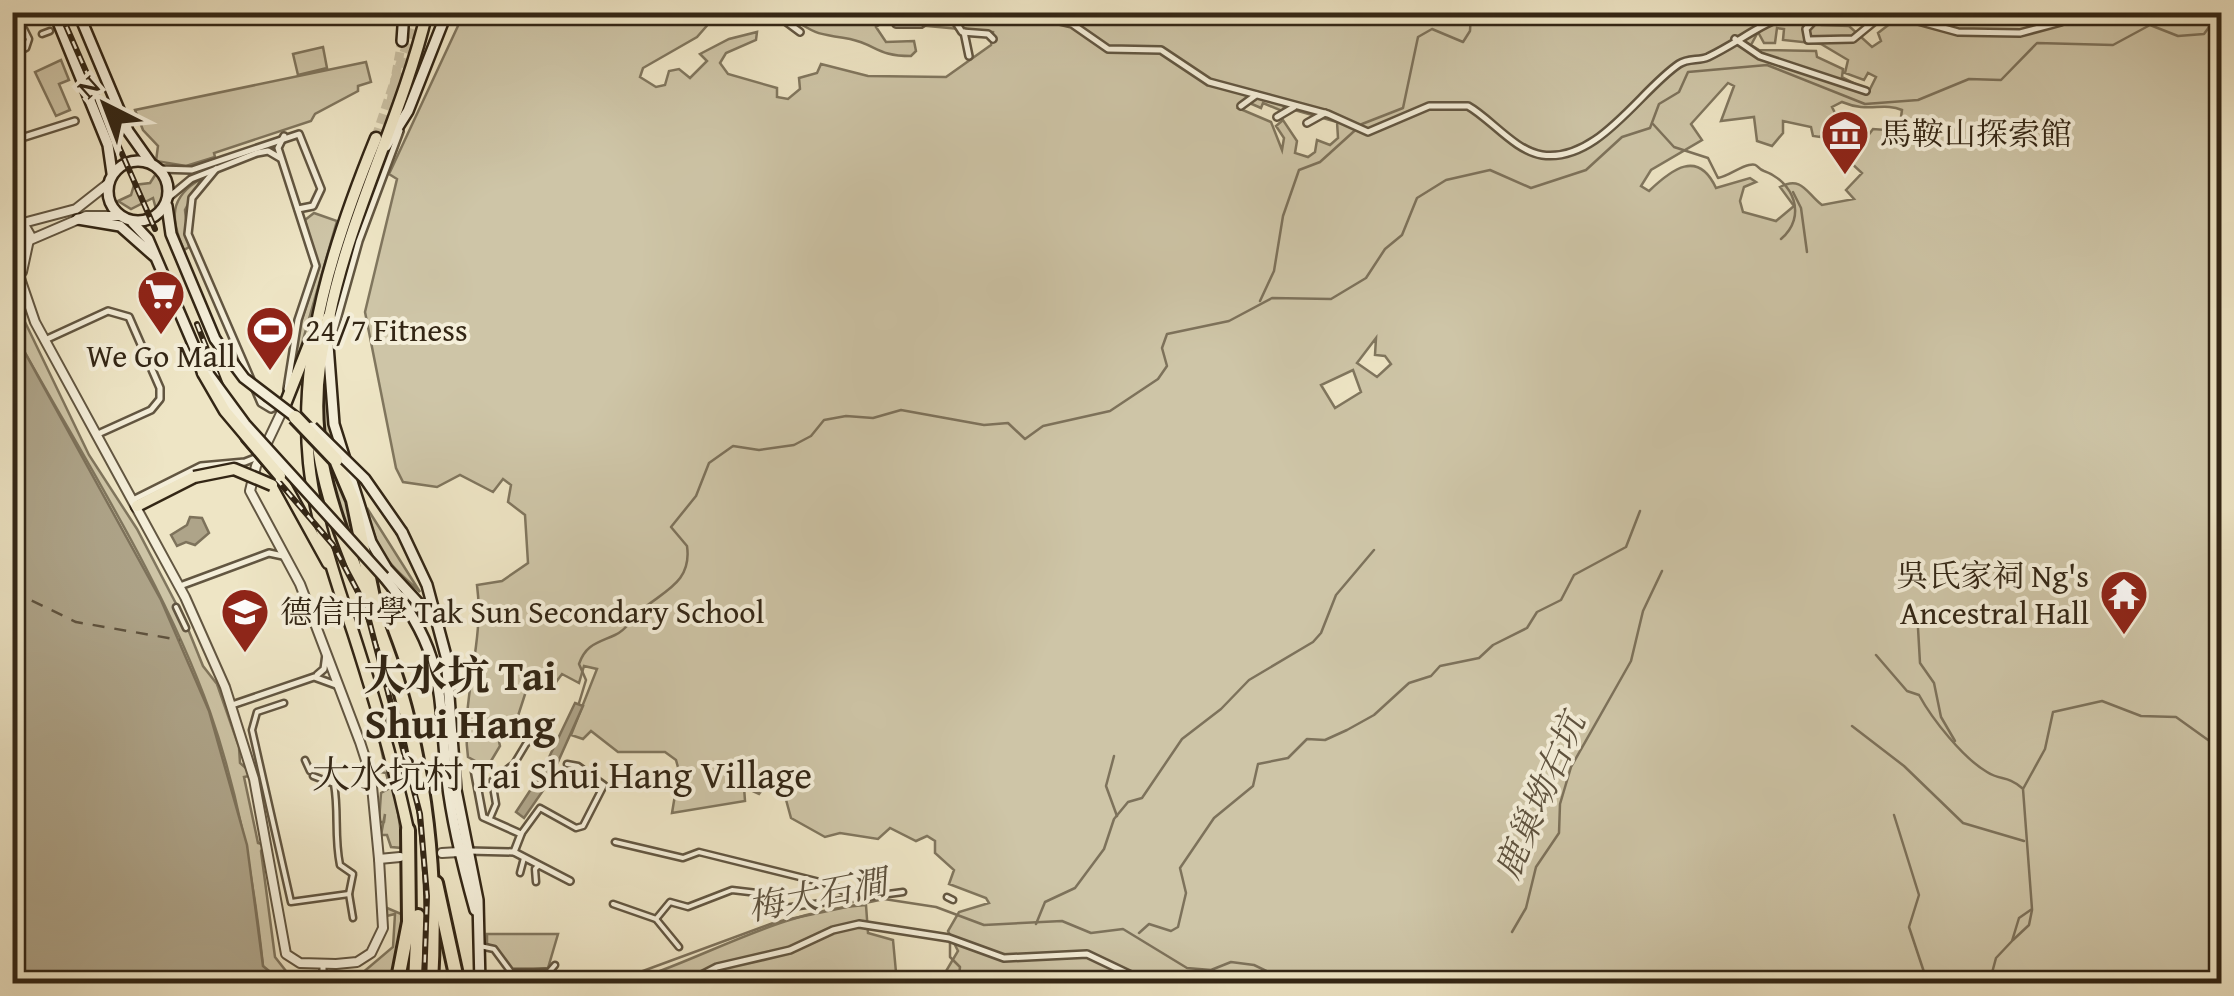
<svg xmlns="http://www.w3.org/2000/svg" width="2234" height="996" font-family="'Gentium Book Plus','Noto Serif TC',serif">
<style>
.green{fill:#cec5a7;stroke:#80765e;stroke-width:2.5;fill-rule:evenodd}
.water{fill:#aea489;stroke:#7d725b;stroke-width:2.5}
.lines{fill:none;stroke-linecap:round;stroke-linejoin:round}
.stream{stroke:#7d725b;stroke-width:2.5}
.ferry{stroke:#5e523e;stroke-width:2.5;stroke-dasharray:12 10;stroke-linecap:butt}
.secondary-tunnel{stroke:#c9bfa2;stroke-width:9;stroke-dasharray:9 4.5;stroke-linecap:butt}
.primary-tunnel{stroke:#c9bfa2;stroke-width:10;stroke-dasharray:10 5;stroke-linecap:butt}
.pedestrian-casing{stroke:#625641;stroke-width:9}
.minor-casing{stroke:#625641;stroke-width:10}
.tertiary-casing{stroke:#625641;stroke-width:12}
.secondary-casing{stroke:#332615;stroke-width:14}
.primary-casing{stroke:#332615;stroke-width:15}
.motorway-casing{stroke:#332615;stroke-width:18}
.pedestrian{stroke:#f4eed9;stroke-width:4}
.minor{stroke:#f4eed9;stroke-width:5}
.tertiary{stroke:#f4eed9;stroke-width:8}
.secondary{stroke:#f4eed9;stroke-width:9}
.primary{stroke:#eee5c5;stroke-width:10}
.motorway{stroke:#eee5c5;stroke-width:12}
.rail-casing{stroke:#332615;stroke-width:6}
.rail{stroke:#f4eed9;stroke-width:2.5;stroke-dasharray:8;stroke-linecap:butt}
.secondary-bridge-casing{stroke:#332615;stroke-width:14;stroke-linecap:butt}
.primary-bridge-casing{stroke:#332615;stroke-width:15;stroke-linecap:butt}
.motorway-bridge-casing{stroke:#332615;stroke-width:18;stroke-linecap:butt}
.secondary-bridge{stroke:#f4eed9;stroke-width:9}
.primary-bridge{stroke:#eee5c5;stroke-width:10}
.motorway-bridge{stroke:#eee5c5;stroke-width:12}
.labels{text-anchor:middle;stroke-width:8;stroke-linejoin:round;paint-order:stroke}
.poi-label{font-size:32px;fill:#332615;stroke:#f4eed9;text-anchor:start}
.water-label{font-size:35px;font-style:italic;fill:#5e523e;stroke:#f4eed9}
.quarter-label{font-size:38px;fill:#332615;stroke:#f4eed9}
.district-label{font-size:42px;font-weight:bold;fill:#332615;stroke:#f4eed9}
</style>
<rect width="100%" height="100%" fill="#eee5c5"/>
<filter id="stains"><feTurbulence type="fractalNoise" baseFrequency=".002" numOctaves="4"/><feColorMatrix values="0 0 0 0 .2 0 0 0 0 .09 0 0 0 0 .02 0 0 0 .5 -.17"/></filter>
<radialGradient id="worn" r=".72"><stop offset=".6" stop-color="#630" stop-opacity="0"/><stop offset="1" stop-color="#630" stop-opacity=".3"/></radialGradient>
<g class="green">
<path d="M1845,12L1841,19L1823,17L1822,25L1849,26L1872,47L1881,41L1878,33L1904,13H2221V983H939L958,951L948,931L959,912L989,903L986,898L949,884L954,870L935,853V841L927,836L916,841L890,828L878,839L840,833L825,837L791,818L785,796L771,778L759,794L744,787L745,801L672,813L679,771L676,760L665,752H618L591,731L583,739L571,735L597,669L584,666L579,683L562,674L556,682L538,678L529,682L517,719L498,737L500,746L491,761L479,763L468,757C460,699 485,644 477,585L502,581L528,563L525,515L508,502L511,485L503,479L493,492L460,475L437,487L403,482L396,468L365,312L397,179L389,174L464,13H718L697,37L643,68L640,77L656,87L665,85L669,71L679,69L690,78L707,61L700,54L729,39L757,32L756,40L726,53L720,63L728,74L777,88V97L788,99L800,89L799,78L817,73L821,64L868,76L946,77L991,45L993,32L883,22L876,27L886,42L914,41L916,51L911,56C877,56 877,45 850,39C817,33 821,37 791,18L790,13ZM1777,28L1784,29L1783,40L1821,44L1848,60L1845,73L1864,80L1868,73L1876,77L1869,91L1842,77L1843,69L1817,57L1816,51L1759,50L1751,45L1758,32L1764,43H1775ZM1728,83L1734,86L1721,121L1754,117L1757,141L1772,146L1783,133V121L1811,127L1813,136L1820,137L1836,115L1832,107L1842,102C1868,113 1883,102 1902,110L1899,131L1873,129L1849,161L1862,173L1846,190L1854,199L1822,205C1807,194 1802,175 1780,187L1794,206L1776,221L1743,212L1740,201L1744,187L1756,182L1750,178L1716,188C1698,149 1672,169 1649,191L1641,186L1651,170L1702,140L1691,124ZM1245,101L1261,108L1263,103L1282,111L1284,107L1337,122L1338,138L1330,145L1317,140L1315,152L1308,157L1295,153L1297,141L1283,120L1276,126L1284,138L1282,150L1271,122L1238,108ZM1376,338L1375,355L1385,356L1391,364L1377,377L1357,363ZM1353,370L1361,392L1335,408L1321,385Z"/>
<polygon points="323,47 327,68 298,75 293,54"/>
<polygon points="61,60 69,80 59,84 70,110 56,116 35,72"/>
<polygon points="366,62 371,82 358,86 358,91 315,114 311,121 214,153 215,157 186,166 156,161 158,146 143,130 135,110"/>
<polygon points="157,172 167,191 164,203 156,209 153,198 131,209 118,201 131,195 134,185 150,183"/>
<path d="M201,179L185,210L189,247L184,250C170,219 169,197 201,179Z"/>
<polygon points="314,213 337,221 291,382 300,325 318,270 305,220"/>
<path d="M12,295L89,455L137,529L184,619L203,666L217,684L239,747L240,763L248,770L249,776L244,777L258,843L265,845L261,851L275,957L286,971L305,973L303,983L277,973L272,977L263,966C254,879 239,795 210,712C162,578 81,455 13,331Z"/>
<path d="M323,366L331,428L366,582C332,504 320,452 323,366Z"/>
<path d="M367,508L420,592C389,563 377,556 367,508Z"/>
<polygon points="379,739 393,777 403,848 391,847 387,835 381,835 385,814 384,822 379,822 381,793 390,788 386,773 380,772 385,767"/>
<path d="M866,905L868,933L893,940L897,983L623,984C705,959 779,910 866,905Z"/>
<polygon points="387,908 401,914 405,908 396,977 361,974 393,947 395,914 387,916"/>
<polygon points="487,934 558,934 548,968 513,971 487,943"/>
</g>
<g class="water">
<polygon points="13,331 161,600 209,711 247,845 263,966 284,983 13,983"/>
<polygon points="190,517 202,518 209,533 195,545 186,542 177,546 171,535 187,525"/>
<polygon points="575,703 583,706 549,782 524,818 516,812 541,774"/>
<polygon points="536,974 632,975 615,983 491,983"/>
</g>
<g class="lines">
<g class="stream">
<path d="M1653,124L1674,147L1708,158L1718,178C1729,176 1739,167 1749,165C1759,163 1756,168 1764,171C1793,181 1808,216 1781,239"/>
<polyline points="1793,192 1801,208 1807,252"/>
<polyline points="1260,301 1274,271 1283,216 1299,170 1320,162 1362,124 1403,108 1418,37 1432,29 1463,42 1470,31 1471,12"/>
<polyline points="1918,628 1920,663 1934,683 1941,717 1955,741"/>
<path d="M1876,655L1907,691L1919,695C1932,719 1963,758 1987,772C2001,781 2007,775 2022,788"/>
<path d="M579,703L586,680L579,664C586,644 598,643 615,635C627,630 634,616 644,608C666,590 692,581 687,546L671,527L696,496L709,463L733,446L759,450L794,445L811,436L824,420L846,416L873,418L901,410L984,425L1008,423L1025,439L1043,426L1110,411L1158,379L1167,366L1162,348L1167,334L1229,321L1272,298L1331,299L1366,278L1385,249L1402,235L1417,198L1446,180L1490,170L1531,188L1586,170L1622,137L1650,128L1659,104L1679,92L1688,72L1767,65L1865,104L1918,100L1969,79L2001,80L2037,43L2113,45L2150,25L2178,36L2204,34L2220,12"/>
<polyline points="1852,726 1904,766 1963,823 2024,841"/>
<polyline points="1114,756 1106,786 1117,816"/>
<polyline points="1894,815 1919,895 1909,927 1928,984"/>
<polyline points="1036,924 1045,902 1075,888 1104,849 1114,819 1128,802 1142,798 1182,739 1221,709 1249,680 1313,642 1321,633 1336,595 1374,550"/>
<polyline points="1512,932 1526,908 1536,867 1559,833 1560,804 1571,767 1631,661 1643,611 1662,571"/>
<polyline points="1139,933 1149,924 1171,931 1178,927 1186,893 1180,868 1214,818 1253,786 1258,764 1288,758 1307,739 1325,740 1347,730 1374,715 1409,683 1431,676 1440,666 1479,658 1493,645 1527,628 1537,612 1561,600 1574,575 1626,547 1640,511"/>
<polyline points="950,940 950,957 960,967 958,984"/>
<polyline points="2013,940 2029,925 2032,910"/>
<polyline points="632,975 776,922 884,899 936,907 984,925 1062,921 1091,933 1123,929 1187,968 1211,970 1231,962 1254,965 1275,975 1309,975 1328,984"/>
<polyline points="1989,984 1996,958 2012,941 2019,918 2032,909 2023,789 2045,749 2053,712 2102,701 2141,716 2176,717 2222,750"/>
<polyline points="2212,984 2222,978"/>
</g>
<polyline class="ferry" points="12,591 76,622 180,640"/>
<polyline class="secondary-tunnel" points="391,101 402,41"/>
<polyline class="primary-tunnel" points="376,138 418,12"/>
<g class="pedestrian-casing">
<g id="pedestrian">
<polyline points="17,12 22,25"/>
<polyline points="12,27 24,29 29,39 26,48 12,55"/>
<polyline points="42,34 50,31"/>
<polyline points="176,607 186,628"/>
<polyline points="284,703 257,712 252,730 291,902 349,894"/>
<polyline points="305,760 310,771"/>
<path d="M313,776L334,784C339,812 334,836 340,865L353,874L349,894L353,918"/>
<polyline points="490,818 496,804 492,781 514,764 526,744 554,719"/>
<polyline points="521,834 540,808 576,828 583,826 604,785 578,766 567,764"/>
<polyline points="615,842 683,858 699,852 832,885 854,897"/>
<polyline points="520,873 524,858"/>
<polyline points="536,882 535,869 539,865"/>
<polyline points="947,897 953,900"/>
<polyline points="613,904 656,919 679,947"/>
<polyline points="784,908 903,892"/>
<polyline points="656,919 670,902 688,907 732,890 766,894 773,903"/>
<polyline points="480,946 494,949 511,972 549,972 555,965"/>
</g>
</g>
<g class="minor-casing">
<g id="minor">
<polyline points="773,12 800,32"/>
<polyline points="906,12 951,18 975,12"/>
<path d="M1020,12L1072,24L1108,49L1161,50L1209,82L1328,114L1368,132L1429,106H1468C1490,118 1515,151 1542,155C1598,163 1640,90 1679,64C1688,58 1699,61 1708,57C1741,41 1760,23 1796,12"/>
<polyline points="1822,12 1806,29 1808,40 1853,39 1881,16 1896,15 1958,32 2020,33 2061,22"/>
<polyline points="953,18 962,32 988,34 993,39"/>
<polyline points="896,24 921,24 933,16"/>
<polyline points="964,32 969,56"/>
<polyline points="1735,39 1760,56 1866,91"/>
<polyline points="1241,106 1256,95"/>
<polyline points="1277,117 1294,107"/>
<polyline points="1307,123 1325,113"/>
<polyline points="284,136 278,148 316,266 298,320 287,389"/>
<polyline points="12,141 75,121"/>
<polyline points="159,169 192,170 299,134 321,189 313,206 298,209"/>
<polyline points="216,169 192,198 188,234 261,403 271,409 281,404"/>
<polyline points="168,198 191,179 257,153 268,151 280,158"/>
<polyline points="45,340 108,311 129,317 160,388 160,399 151,410 98,434"/>
<polyline points="329,348 359,241 400,131"/>
<polyline points="133,500 201,466 245,462 260,456"/>
<polyline points="180,586 269,553 283,556"/>
<polyline points="317,675 324,669 326,654"/>
<polyline points="232,705 314,677 336,685"/>
<polyline points="474,769 483,817 521,834 514,852"/>
<polyline points="468,851 514,852 570,881"/>
<polyline points="323,984 323,964"/>
<polyline points="684,984 717,967 790,950 833,930 859,924 949,938 1004,958 1087,954 1150,984"/>
</g>
</g>
<g class="tertiary-casing">
<g id="tertiary">
<polyline points="12,221 23,223 30,235 22,272"/>
<polyline points="23,223 76,209 109,183"/>
<polyline points="30,240 86,216 120,216"/>
<polyline points="12,255 35,322 185,597 225,687 254,779 286,954 300,963 336,964 357,962 371,953 383,928 379,859 371,776 360,742 300,584 250,491 256,466 284,407"/>
<polyline points="442,853 459,852"/>
<polyline points="379,859 400,857"/>
</g>
</g>
<g class="secondary-casing">
<g id="secondary">
<polyline points="54,12 108,145 112,173"/>
<polyline points="78,12 128,131 150,162"/>
<polyline points="402,41 404,12"/>
<polyline points="386,146 408,111 447,12"/>
<circle cx="138" cy="191" r="30"/>
<polyline points="167,206 171,234 215,339"/>
<polyline points="78,219 120,226 154,256"/>
<polyline points="133,223 148,239 202,365"/>
<polyline points="328,345 334,424 371,542 387,569 434,620"/>
<polyline points="402,532 427,585 446,656 456,790 478,900 480,984"/>
<path d="M384,577C446,652 438,690 447,780C452,824 463,867 475,910"/>
</g>
</g>
<g class="primary-casing">
<g id="primary">
<path d="M376,138C334,241 298,350 309,463C315,520 335,578 353,632C374,697 394,764 408,830"/>
<path d="M329,318C350,213 402,117 427,12"/>
<polyline points="199,360 203,373"/>
<polyline points="284,407 309,344"/>
<polyline points="280,476 328,563"/>
<polyline points="137,506 194,477"/>
</g>
</g>
<g class="motorway-casing">
<g id="motorway">
<path d="M329,318C286,467 361,557 400,690C428,787 437,883 431,984"/>
<polyline points="336,460 353,500 375,607"/>
<polyline points="436,883 458,984"/>
<polyline points="397,984 409,922 408,830"/>
<polyline points="415,984 418,916"/>
</g>
</g>
<use href="#pedestrian" class="pedestrian"/>
<use href="#minor" class="minor"/>
<use href="#tertiary" class="tertiary"/>
<use href="#secondary" class="secondary"/>
<use href="#primary" class="primary"/>
<use href="#motorway" class="motorway"/>
<g class="rail-casing">
<g id="rail">
<polyline points="60,12 155,229"/>
<polyline points="197,324 243,440 333,545 365,605 420,814 427,896 424,984"/>
</g>
</g>
<use href="#rail" class="rail"/>
<g class="secondary-bridge-casing">
<g id="secondary-bridge">
<polyline points="215,339 244,378 298,419"/>
<polyline points="209,375 245,424 384,577"/>
<polyline points="312,427 365,479 402,532"/>
</g>
</g>
<g class="primary-bridge-casing">
<g id="primary-bridge">
<polyline points="203,373 225,411 280,476"/>
<polyline points="194,477 234,469 272,485"/>
</g>
</g>
<g class="motorway-bridge-casing">
<polyline id="motorway-bridge" points="295,417 336,460"/>
</g>
<use href="#secondary-bridge" class="secondary-bridge"/>
<use href="#primary-bridge" class="primary-bridge"/>
<use href="#motorway-bridge" class="motorway-bridge"/>
</g>
<defs>
<g id="museum-pin" transform="scale(2.5)"><path d="M0 17L-7.5 6A9.5 9.5 0 1 1 7.5 6Z" fill="#8f2418" stroke="#f4eed9"/><path d="M0-6L6-3V-2H-6V-3ZM-5-1h2V3h-2ZM-1-1h2V3h-2ZM3-1h2V3H3ZM-6 4H6V6H-6Z" fill="#fff"/></g>
<g id="supermarket-pin" transform="scale(2.5)"><path d="M0 17L-7.5 6A9.5 9.5 0 1 1 7.5 6Z" fill="#8f2418" stroke="#f4eed9"/><path d="M-6-5.5h2.5l.6 2H6L4.5 2H-2.5L-4.4-4H-6ZM-1.5 3.2a1.3 1.3 0 1 0 .1 0ZM3 3.2a1.3 1.3 0 1 0 .1 0Z" fill="#fff"/></g>
<g id="stadium-pin" transform="scale(2.5)"><path d="M0 17L-7.5 6A9.5 9.5 0 1 1 7.5 6Z" fill="#8f2418" stroke="#f4eed9"/><path d="M0-5a6.5 5 0 1 0 0 10a6.5 5 0 1 0 0-10ZM-3.5-1.8h7v3.6h-7Z" fill="#fff"/></g>
<g id="temple-pin" transform="scale(2.5)"><path d="M0 17L-7.5 6A9.5 9.5 0 1 1 7.5 6Z" fill="#8f2418" stroke="#f4eed9"/><path d="M0-6L5-2H3V0L6.5 2.5H4V6H1.5V3h-3V6H-4V2.5H-6.5L-3 0V-2H-5Z" fill="#fff"/></g>
<g id="school-pin" transform="scale(2.5)"><path d="M0 17L-7.5 6A9.5 9.5 0 1 1 7.5 6Z" fill="#8f2418" stroke="#f4eed9"/><path d="M0-5L7-2L0 1L-7-2ZM-4 1L0 2.5L4 1V4Q0 6-4 4Z" fill="#fff"/></g>
</defs>
<g fill-rule="evenodd">
<use href="#museum-pin" x="1845" y="134"/>
<use href="#supermarket-pin" x="161" y="294"/>
<use href="#stadium-pin" x="270" y="330"/>
<use href="#temple-pin" x="2124" y="594"/>
<use href="#school-pin" x="245" y="612"/>
</g>
<g class="labels">
<g class="poi-label">
<text x="1880" y="145">馬鞍山探索館</text>
<text x="305" y="341">24/7 Fitness</text>
<text x="161" y="367" text-anchor="middle">We Go Mall</text>
<text x="2089" y="587" text-anchor="end">吳氏家祠 Ng's<tspan x="2089" dy="37">Ancestral Hall</tspan></text>
<text x="280" y="623">德信中學 Tak Sun Secondary School</text>
</g>
<g class="water-label">
<text transform="translate(1540 796) rotate(-67)" y="12">鹿巢坳右坑</text>
<text transform="translate(817 895) rotate(-11)" y="12">梅大石澗</text>
</g>
<g class="quarter-label">
<text x="562" y="788">大水坑村 Tai Shui Hang Village</text>
</g>
<g class="district-label">
<text x="460" y="690">大水坑 Tai<tspan x="460" dy="48">Shui Hang</tspan></text>
</g>
</g>
<rect width="2234" height="996" fill="none" stroke="#eee5c5" stroke-width="50"/>
<rect x="15" y="15" width="2204" height="966" fill="none" stroke="#332615" stroke-width="5"/>
<rect x="25" y="25" width="2184" height="946" fill="none" stroke="#332615" stroke-width="2.5"/>
<g transform="translate(105 105) rotate(318)" stroke="#f4eed9" stroke-width="8" paint-order="stroke">
<path d="M0-8L18 38L0 25L-18 38Z" fill="#332615"/>
<text y="-15" font-size="28" font-weight="bold" text-anchor="middle" fill="#332615">N</text>
</g>
<rect width="100%" height="100%" filter="url(#stains)"/>
<rect width="100%" height="100%" fill="url(#worn)"/>
</svg>
